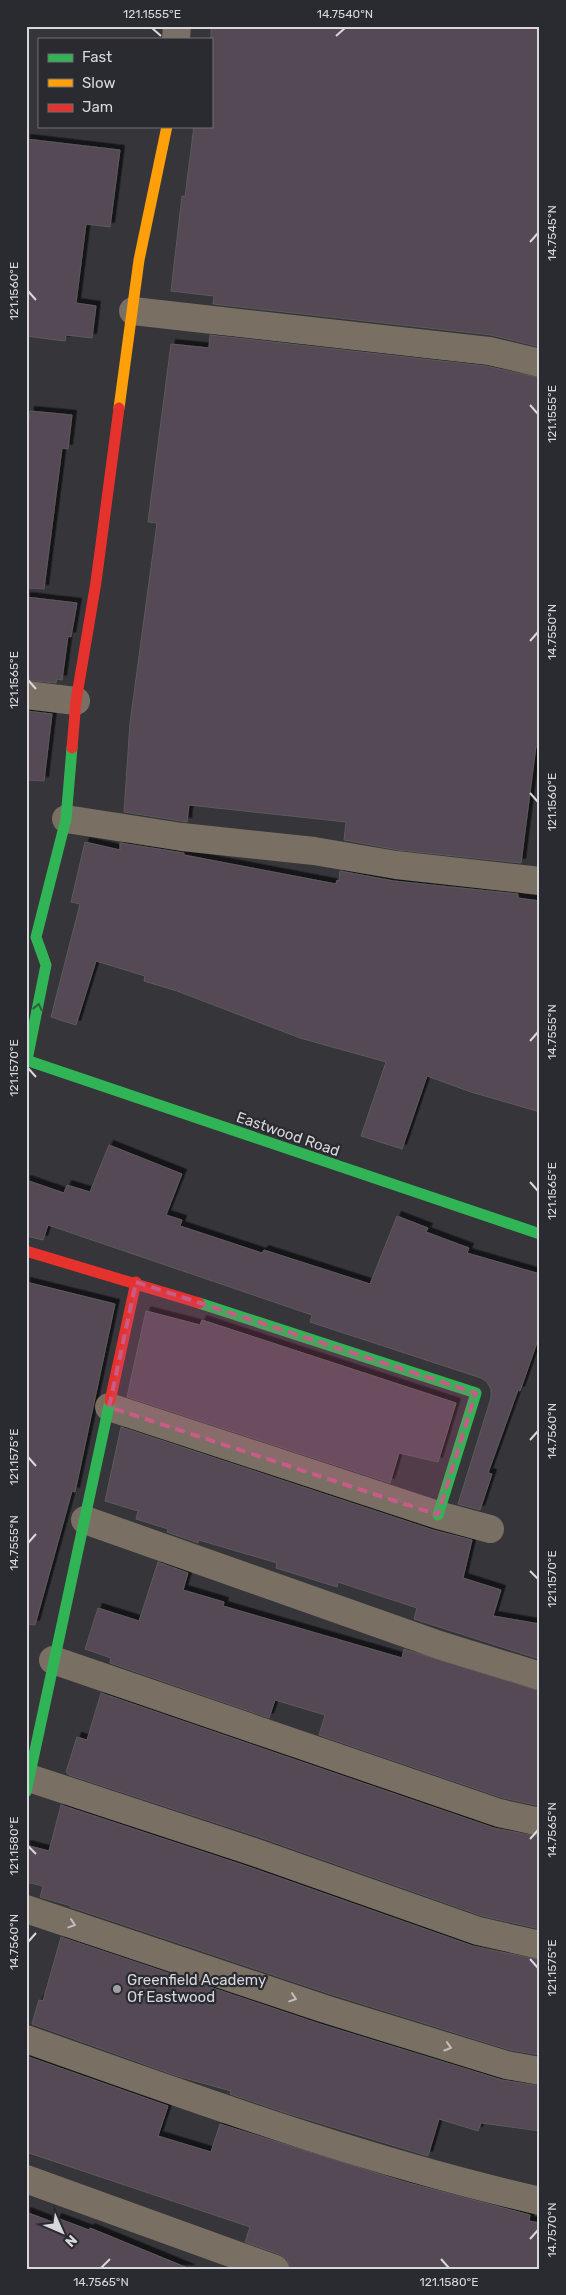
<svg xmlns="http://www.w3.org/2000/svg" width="566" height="2295" font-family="Rubik,sans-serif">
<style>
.building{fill:#544954;stroke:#5c5a5d;filter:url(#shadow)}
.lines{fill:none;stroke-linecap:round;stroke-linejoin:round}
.street{stroke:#797063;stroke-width:28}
.fast{stroke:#30b455;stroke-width:11}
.slow{stroke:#ff9f0a;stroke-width:11}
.jam{stroke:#e5322d;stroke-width:11}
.oneway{stroke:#2c613f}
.oneway2{stroke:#c0bebe}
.marked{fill:#ca5b88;fill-opacity:0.2;stroke:#ca5b88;stroke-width:4;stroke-dasharray:10 6;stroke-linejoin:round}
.ticks{fill:none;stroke:#d8d8dc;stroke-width:2}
.poi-dot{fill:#9f9fa3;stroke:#2a2a31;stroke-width:2}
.labels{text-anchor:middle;stroke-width:4.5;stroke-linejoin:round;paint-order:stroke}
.street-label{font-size:15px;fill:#d8d8dc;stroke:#2a2a31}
.poi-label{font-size:15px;fill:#d8d8dc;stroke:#2a2a31;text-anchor:start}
.neatline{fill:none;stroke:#d8d8dc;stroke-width:2}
.ticks-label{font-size:12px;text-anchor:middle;fill:#d8d8dc}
</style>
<defs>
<filter id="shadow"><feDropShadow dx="4.5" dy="-4.5" stdDeviation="0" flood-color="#0009"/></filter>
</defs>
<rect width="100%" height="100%" fill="#35353a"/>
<g class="building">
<polygon points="211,26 540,26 540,347 491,335 213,304 214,296 171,291 182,196 185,197 194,126 211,126"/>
<polygon points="26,139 120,150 110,227 86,224 76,303 96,306 92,338 66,335 65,341 26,336"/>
<polygon points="210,335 486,366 540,378 540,747 536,746 521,863 398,850 344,840 346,822 189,805 187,822 124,812 130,723 157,523 148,522 171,344 209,348"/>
<polygon points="30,411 72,415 68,449 62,448 44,589 26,588 26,447"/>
<polygon points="26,597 77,603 71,637 68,636 62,680 57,679 56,683 26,680"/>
<polygon points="26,711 52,714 44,781 26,780"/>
<polygon points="85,842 120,850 120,843 184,853 184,855 336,884 337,880 339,881 340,871 394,881 518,894 518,898 540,901 540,1112 471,1092 427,1076 402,1149 361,1136 386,1062 300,1038 177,991 144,981 145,976 96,961 76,1025 51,1017 80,904 71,902"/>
<polygon points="109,1145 182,1174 166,1215 182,1220 180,1226 262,1253 264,1250 370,1284 397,1216 428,1228 426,1232 469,1248 467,1253 540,1274 540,1334 520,1391 518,1390 488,1473 492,1474 480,1510 458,1504 491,1398 491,1389 487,1382 481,1378 310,1322 312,1315 48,1225 43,1240 26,1236 26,1180 64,1193 67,1185 90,1192"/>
<polygon points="26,1282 115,1304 75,1492 72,1491 35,1625 26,1624"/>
<polygon points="146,1311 200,1325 202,1320 456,1403 438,1462 399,1453 390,1483 127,1397"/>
<polygon points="121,1427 433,1530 472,1540 463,1578 501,1590 493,1616 540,1624 539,1659 414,1619 417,1608 338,1582 337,1587 276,1568 277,1563 199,1540 198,1543 167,1532 168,1529 136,1519 138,1511 105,1501"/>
<polygon points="158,1562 188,1573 183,1590 224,1602 223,1606 402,1658 404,1649 540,1691 540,1806 503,1798 319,1735 325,1715 275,1700 269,1718 110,1663 111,1658 85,1649 98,1608 139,1621"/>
<polygon points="101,1693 494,1828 540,1837 540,1929 482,1916 259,1837 69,1775 66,1772 77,1737 87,1740"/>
<polygon points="61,1805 249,1867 473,1946 540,1960 540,2055 510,2050 330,1994 70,1907 71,1906 40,1897 43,1886 26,1882 26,1845 49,1851"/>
<polygon points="61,1937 320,2024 502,2080 540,2086 540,2131 481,2123 478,2131 439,2119 428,2156 286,2113 230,2094 231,2091 177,2076 32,2024 39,2000 43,2001"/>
<polygon points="26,2056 168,2106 158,2136 211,2152 220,2124 405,2182 530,2215 529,2221 540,2223 540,2269 290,2269 287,2259 281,2255 245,2242 250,2227 26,2152"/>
<polygon points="26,2212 55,2223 57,2218 89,2230 90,2228 190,2269 26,2269"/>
</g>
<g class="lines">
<g class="street">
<polyline points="176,39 177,26"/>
<polyline points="133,311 489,351 540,363"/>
<polyline points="26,695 76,701"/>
<polyline points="66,819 182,837 314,851 396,865 540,881"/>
<polyline points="109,1407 438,1515 490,1529"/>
<polyline points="85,1520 439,1645 540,1676"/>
<polyline points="53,1660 499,1813 540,1822"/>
<polyline points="29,1778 254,1852 478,1931 540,1945"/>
<polyline points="26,1909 325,2009 506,2065 540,2071"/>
<path d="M26,2039C196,2099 364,2161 540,2201"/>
<polyline points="26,2179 275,2269"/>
</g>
<g class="fast">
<polyline points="26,1060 540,1234"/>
<polyline points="27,1060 46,965 36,937 66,819 72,748"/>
<polyline points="199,1303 476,1393 438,1515"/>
<polyline points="26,1792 110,1401"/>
</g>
<polyline class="slow" points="119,408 139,260 167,126"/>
<g class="jam">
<polyline points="72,748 76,701 96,582 119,408"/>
<polyline points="26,1251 199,1303"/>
<polyline points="110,1401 136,1282"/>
</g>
</g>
<defs><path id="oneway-chevron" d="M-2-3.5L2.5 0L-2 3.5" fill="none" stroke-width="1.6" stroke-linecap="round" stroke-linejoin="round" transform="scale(1.25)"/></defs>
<use class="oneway" href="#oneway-chevron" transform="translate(38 1007) rotate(-78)"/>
<g class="oneway2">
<use href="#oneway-chevron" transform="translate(72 1924) rotate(18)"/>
<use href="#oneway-chevron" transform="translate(293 1998) rotate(18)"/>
<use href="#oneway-chevron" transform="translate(448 2047) rotate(17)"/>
</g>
<path class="marked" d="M136,1282L476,1393L438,1515L109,1407Z"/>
<path class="ticks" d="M152,28L161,36M336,36L345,28M530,242L538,233M28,291L36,300M530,405L538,414M530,641L538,632M28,680L36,689M530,793L538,802M530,1041L538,1032M28,1068L36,1077M530,1182L538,1191M530,1440L538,1431M28,1457L36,1466M28,1543L36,1534M530,1571L538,1579M530,1839L538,1830M28,1846L36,1854M28,1942L36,1933M530,1959L538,1968M530,2239L538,2230M441,2259L449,2268M101,2268L110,2259"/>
<circle class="poi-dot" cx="117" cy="1989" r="5"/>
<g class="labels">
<g class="street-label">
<text transform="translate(288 1134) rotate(19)" y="5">Eastwood Road</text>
</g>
<g class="poi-label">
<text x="127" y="1985">Greenfield Academy<tspan x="127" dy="17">Of Eastwood</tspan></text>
</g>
</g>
<rect width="566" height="2295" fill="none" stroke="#2a2a31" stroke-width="55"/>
<rect x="38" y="38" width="175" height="90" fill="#2a2a31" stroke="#707075"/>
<rect x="48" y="54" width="25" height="8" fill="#30b455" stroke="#707075"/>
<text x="82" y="62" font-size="15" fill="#d8d8dc">Fast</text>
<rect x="48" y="79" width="25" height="8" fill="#ff9f0a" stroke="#707075"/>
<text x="82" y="88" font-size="15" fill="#d8d8dc">Slow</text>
<rect x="48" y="104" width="25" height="8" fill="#e5322d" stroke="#707075"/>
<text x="82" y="112" font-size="15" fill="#d8d8dc">Jam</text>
<g transform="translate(62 2232) rotate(135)" stroke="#2a2a31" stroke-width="4" paint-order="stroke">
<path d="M0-4L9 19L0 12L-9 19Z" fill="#d8d8dc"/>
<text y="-8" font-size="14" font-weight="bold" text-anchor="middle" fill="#d8d8dc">N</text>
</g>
<rect x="28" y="28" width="510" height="2240" class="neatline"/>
<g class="ticks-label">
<text x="152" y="18">121.1555°E</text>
<text x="345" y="18">14.7540°N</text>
<text transform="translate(552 233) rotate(-90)" y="4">14.7545°N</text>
<text transform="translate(14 291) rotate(-90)" y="4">121.1560°E</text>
<text transform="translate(552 414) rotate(-90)" y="4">121.1555°E</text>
<text transform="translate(552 632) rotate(-90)" y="4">14.7550°N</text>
<text transform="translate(14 680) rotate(-90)" y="4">121.1565°E</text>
<text transform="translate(552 802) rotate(-90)" y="4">121.1560°E</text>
<text transform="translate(552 1032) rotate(-90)" y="4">14.7555°N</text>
<text transform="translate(14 1068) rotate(-90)" y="4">121.1570°E</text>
<text transform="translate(552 1191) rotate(-90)" y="4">121.1565°E</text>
<text transform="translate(552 1431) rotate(-90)" y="4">14.7560°N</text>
<text transform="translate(14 1457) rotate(-90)" y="4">121.1575°E</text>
<text transform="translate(14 1543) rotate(-90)" y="4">14.7555°N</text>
<text transform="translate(552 1579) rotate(-90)" y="4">121.1570°E</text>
<text transform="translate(552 1830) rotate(-90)" y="4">14.7565°N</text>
<text transform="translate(14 1846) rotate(-90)" y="4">121.1580°E</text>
<text transform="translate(14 1942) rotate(-90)" y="4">14.7560°N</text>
<text transform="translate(552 1968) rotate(-90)" y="4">121.1575°E</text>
<text transform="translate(552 2230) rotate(-90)" y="4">14.7570°N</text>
<text x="101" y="2286">14.7565°N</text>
<text x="449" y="2286">121.1580°E</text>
</g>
</svg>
